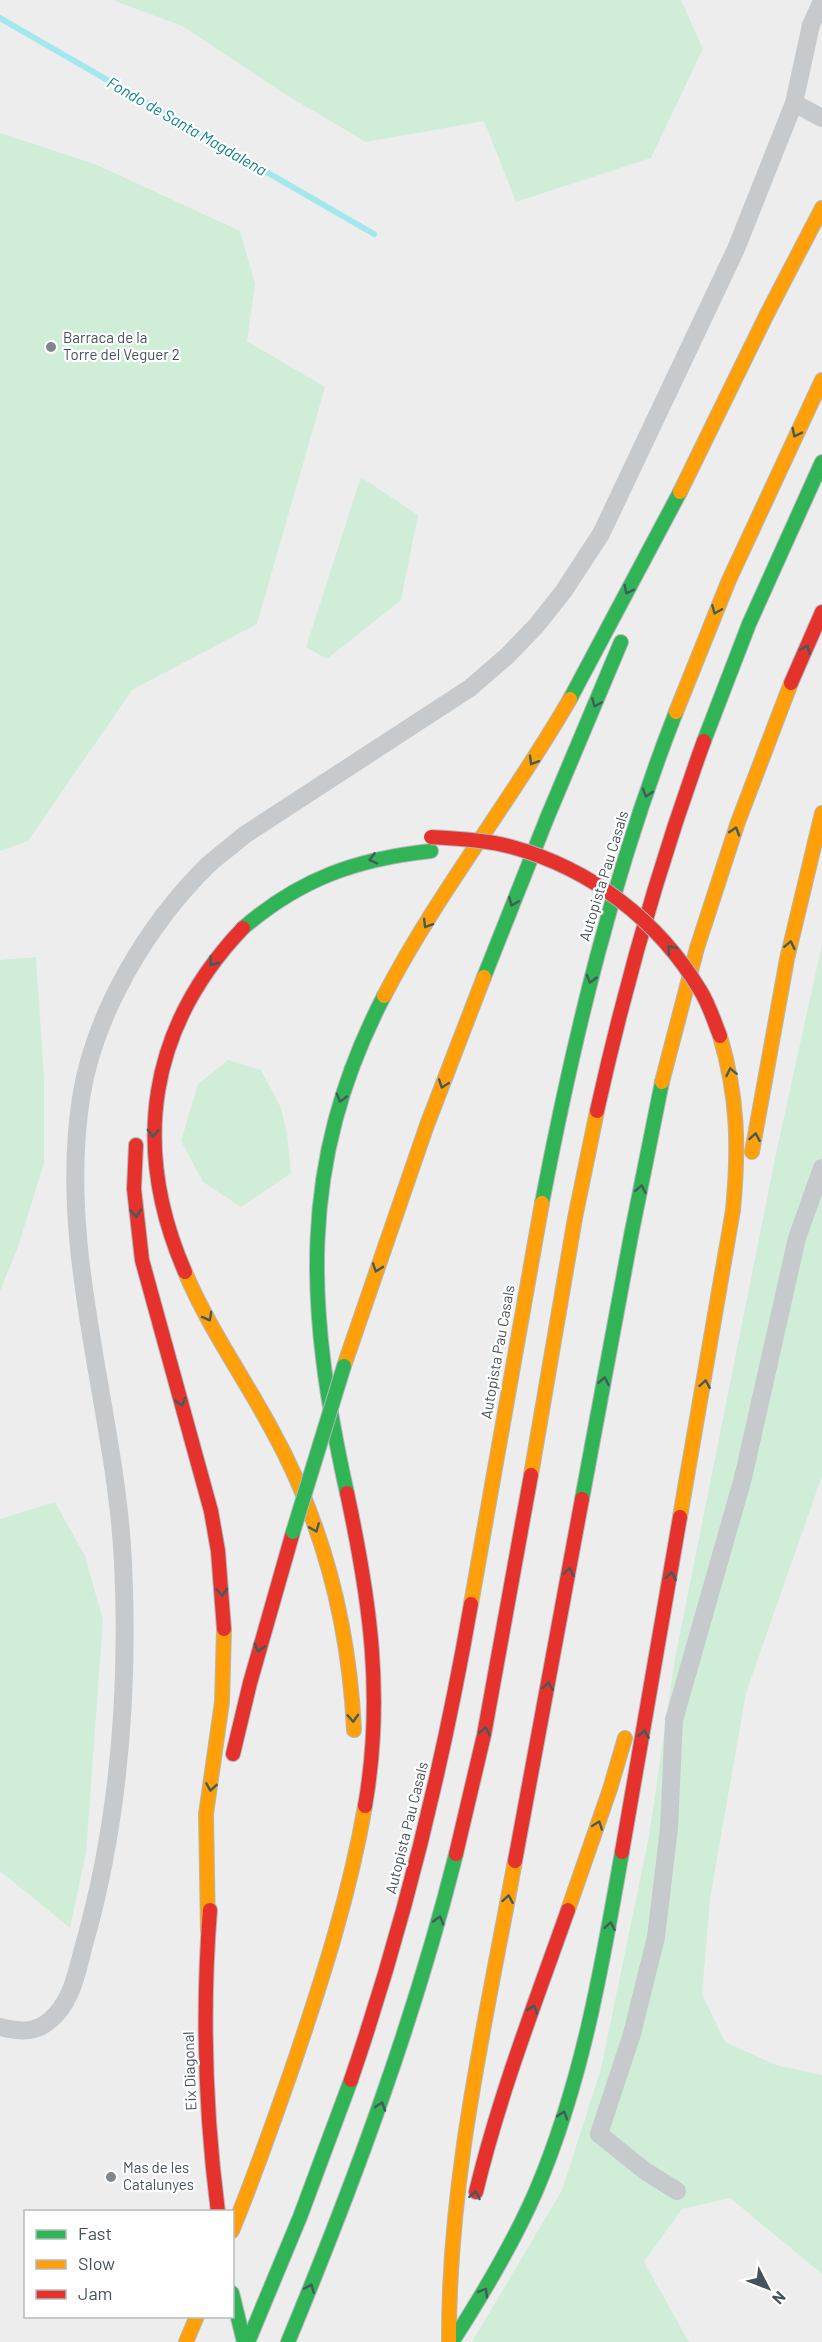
<svg xmlns="http://www.w3.org/2000/svg" width="822" height="2342" font-family="Barlow,sans-serif">
<style>
.green{fill:#d0eed7}
.lines{fill:none;stroke-linecap:round;stroke-linejoin:round}
.stream{stroke:#a3e8ee;stroke-width:6}
.fast-casing{stroke:#b2b8bd;stroke-width:16}
.slow-casing{stroke:#b2b8bd;stroke-width:16}
.jam-casing{stroke:#b2b8bd;stroke-width:16}
.street{stroke:#c6cacc;stroke-width:18}
.fast{stroke:#30b455;stroke-width:14}
.slow{stroke:#ff9f0a;stroke-width:14}
.jam{stroke:#e5322d;stroke-width:14}
.fast-bridge-casing{stroke:#b2b8bd;stroke-width:16;stroke-linecap:butt}
.jam-bridge-casing{stroke:#b2b8bd;stroke-width:16;stroke-linecap:butt}
.fast-bridge{stroke:#30b455;stroke-width:14}
.jam-bridge{stroke:#e5322d;stroke-width:14}
.oneway{stroke:#425c5a}
.poi-dot{fill:#80888d;stroke:#fff;stroke-width:2}
.labels{text-anchor:middle;stroke-width:4.5;stroke-linejoin:round;paint-order:stroke}
.poi-label{font-size:15px;fill:#44525a;stroke:#fff;text-anchor:start}
.street-label{font-size:15px;fill:#44525a;stroke:#fff}
.water-label{font-size:16px;font-style:italic;fill:#0a808b;stroke:#fff}
</style>
<rect width="100%" height="100%" fill="#eeeded"/>
<g class="green">
<polygon points="112,0 681,0 703,49 651,158 516,202 484,121 366,142 288,96 182,26"/>
<polygon points="0,133 95,164 240,231 255,284 247,341 325,387 257,624 132,690 28,841 0,851"/>
<polygon points="361,477 418,515 401,600 327,659 306,647"/>
<polygon points="822,944 822,1476 746,1693 710,1899 702,1994 725,2042 776,2065 822,2075 822,2274 730,2198 682,2209 644,2262 689,2342 472,2342 562,2190 601,2069 649,1836 675,1658 775,1158"/>
<polygon points="36,957 44,1078 44,1163 18,1247 0,1291 0,960"/>
<polygon points="228,1060 261,1070 281,1108 287,1134 291,1173 241,1207 203,1182 181,1141 198,1084"/>
<polygon points="55,1502 85,1556 103,1620 86,1852 70,1928 0,1871 0,1519"/>
</g>
<g class="lines">
<polyline class="stream" points="0,18 374,234"/>
<g class="fast-casing">
<g id="fast">
<polyline points="570,699 680,492"/>
<polyline points="704,741 749,624 822,462"/>
<path d="M243,928C300,879 356,859 431,851"/>
<polyline points="484,977 547,818 621,642"/>
<path d="M542,1203C574,1036 614,870 676,712"/>
<path d="M347,1493C307,1312 296,1166 384,996"/>
<polyline points="582,1499 631,1236 662,1082"/>
<polyline points="232,2293 244,2342"/>
<polyline points="248,2342 300,2217 351,2080"/>
<path d="M288,2342C354,2183 414,2021 456,1854"/>
<path d="M452,2342C483,2294 513,2244 536,2191C582,2083 602,1967 622,1852"/>
</g>
</g>
<g class="slow-casing">
<g id="slow">
<polyline points="680,492 766,316 822,208"/>
<polyline points="676,712 729,580 822,380"/>
<path d="M384,996C438,892 512,800 570,699"/>
<polyline points="662,1082 697,948 738,822 791,683"/>
<polyline points="752,1152 787,959 822,813"/>
<path d="M185,1272C208,1327 243,1376 271,1428C323,1522 349,1624 354,1730"/>
<polyline points="344,1366 427,1125 484,977"/>
<polyline points="531,1475 575,1218 597,1111"/>
<path d="M680,1517L733,1210C739,1148 738,1097 720,1036"/>
<polyline points="471,1604 542,1203"/>
<polyline points="568,1910 610,1789 625,1738"/>
<polyline points="208,1930 206,1814 222,1702 224,1629"/>
<path d="M232,2231C255,2175 275,2118 295,2060C323,1977 350,1893 365,1806"/>
<polyline points="186,2342 197,2316"/>
<path d="M449,2342C448,2180 486,2020 515,1861"/>
</g>
</g>
<g class="jam-casing">
<g id="jam">
<polyline points="791,683 822,612"/>
<path d="M597,1111C625,985 660,862 704,741"/>
<polyline points="136,1145 134,1189 142,1260 211,1511 218,1551 224,1629"/>
<path d="M185,1272C131,1147 148,1028 243,928"/>
<path d="M347,1493C370,1600 384,1697 365,1806"/>
<polyline points="233,1754 250,1683 293,1532"/>
<polyline points="622,1852 680,1517"/>
<polyline points="456,1854 484,1735 531,1475"/>
<polyline points="515,1861 582,1499"/>
<path d="M210,1910C202,2011 205,2111 218,2212"/>
<path d="M351,2080C404,1925 443,1765 471,1604"/>
<path d="M476,2192C499,2096 535,2003 568,1910"/>
</g>
</g>
<g class="street">
<polyline points="794,103 822,118"/>
<path d="M0,2027C18,2031 34,2034 49,2021C72,2003 77,1971 84,1945C119,1822 129,1689 123,1561C115,1407 57,1253 81,1098C94,1014 147,925 208,865C219,855 232,846 243,836L470,688L507,656L536,626L563,592L601,534L736,249L794,103L811,25L822,1"/>
<polyline points="677,2191 645,2171 599,2134 632,2034 656,1937 669,1828 674,1720 743,1478 797,1238 822,1168"/>
</g>
<use href="#fast" class="fast"/>
<use href="#slow" class="slow"/>
<use href="#jam" class="jam"/>
<g class="fast-bridge-casing">
<polyline id="fast-bridge" points="293,1532 344,1366"/>
</g>
<g class="jam-bridge-casing">
<path id="jam-bridge" d="M431,837C458,839 486,840 512,847C591,869 658,920 700,990C709,1004 714,1021 720,1036"/>
</g>
<use href="#fast-bridge" class="fast-bridge"/>
<use href="#jam-bridge" class="jam-bridge"/>
</g>
<defs><path id="oneway-chevron" d="M-2-3.5L2.5 0L-2 3.5" fill="none" stroke-width="1.6" stroke-linecap="round" stroke-linejoin="round" transform="scale(1.5)"/></defs>
<g class="oneway">
<use href="#oneway-chevron" transform="translate(796 433) rotate(116)"/>
<use href="#oneway-chevron" transform="translate(628 590) rotate(117)"/>
<use href="#oneway-chevron" transform="translate(716 610) rotate(113)"/>
<use href="#oneway-chevron" transform="translate(806 649) rotate(-66)"/>
<use href="#oneway-chevron" transform="translate(596 703) rotate(113)"/>
<use href="#oneway-chevron" transform="translate(533 761) rotate(121)"/>
<use href="#oneway-chevron" transform="translate(647 793) rotate(108)"/>
<use href="#oneway-chevron" transform="translate(735 831) rotate(-72)"/>
<use href="#oneway-chevron" transform="translate(373 859) rotate(166)"/>
<use href="#oneway-chevron" transform="translate(513 902) rotate(112)"/>
<use href="#oneway-chevron" transform="translate(427 924) rotate(122)"/>
<use href="#oneway-chevron" transform="translate(790 945) rotate(-78)"/>
<use href="#oneway-chevron" transform="translate(671 949) rotate(-130)"/>
<use href="#oneway-chevron" transform="translate(213 962) rotate(127)"/>
<use href="#oneway-chevron" transform="translate(591 979) rotate(105)"/>
<use href="#oneway-chevron" transform="translate(731 1072) rotate(-102)"/>
<use href="#oneway-chevron" transform="translate(443 1084) rotate(110)"/>
<use href="#oneway-chevron" transform="translate(341 1098) rotate(106)"/>
<use href="#oneway-chevron" transform="translate(153 1133) rotate(92)"/>
<use href="#oneway-chevron" transform="translate(755 1137) rotate(-80)"/>
<use href="#oneway-chevron" transform="translate(641 1189) rotate(-79)"/>
<use href="#oneway-chevron" transform="translate(136 1213) rotate(85)"/>
<use href="#oneway-chevron" transform="translate(377 1268) rotate(109)"/>
<use href="#oneway-chevron" transform="translate(208 1317) rotate(61)"/>
<use href="#oneway-chevron" transform="translate(604 1381) rotate(-79)"/>
<use href="#oneway-chevron" transform="translate(705 1384) rotate(-80)"/>
<use href="#oneway-chevron" transform="translate(181 1402) rotate(74)"/>
<use href="#oneway-chevron" transform="translate(315 1528) rotate(68)"/>
<use href="#oneway-chevron" transform="translate(569 1572) rotate(-79)"/>
<use href="#oneway-chevron" transform="translate(671 1576) rotate(-80)"/>
<use href="#oneway-chevron" transform="translate(222 1592) rotate(86)"/>
<use href="#oneway-chevron" transform="translate(259 1648) rotate(105)"/>
<use href="#oneway-chevron" transform="translate(548 1686) rotate(-80)"/>
<use href="#oneway-chevron" transform="translate(353 1718) rotate(87)"/>
<use href="#oneway-chevron" transform="translate(485 1731) rotate(-77)"/>
<use href="#oneway-chevron" transform="translate(644 1734) rotate(-80)"/>
<use href="#oneway-chevron" transform="translate(211 1787) rotate(99)"/>
<use href="#oneway-chevron" transform="translate(598 1825) rotate(-70)"/>
<use href="#oneway-chevron" transform="translate(508 1899) rotate(-80)"/>
<use href="#oneway-chevron" transform="translate(439 1920) rotate(-74)"/>
<use href="#oneway-chevron" transform="translate(610 1926) rotate(-80)"/>
<use href="#oneway-chevron" transform="translate(533 2009) rotate(-71)"/>
<use href="#oneway-chevron" transform="translate(381 2106) rotate(-71)"/>
<use href="#oneway-chevron" transform="translate(563 2115) rotate(-72)"/>
<use href="#oneway-chevron" transform="translate(475 2195) rotate(-79)"/>
<use href="#oneway-chevron" transform="translate(310 2288) rotate(-68)"/>
<use href="#oneway-chevron" transform="translate(484 2292) rotate(-60)"/>
</g>
<g class="poi-dot">
<circle cx="51" cy="347" r="6"/>
<circle cx="111" cy="2177" r="6"/>
</g>
<g class="labels">
<g class="poi-label">
<text x="63" y="343">Barraca de la<tspan x="63" dy="17">Torre del Veguer 2</tspan></text>
<text x="123" y="2173">Mas de les<tspan x="123" dy="17">Catalunyes</tspan></text>
</g>
<g class="street-label">
<text transform="translate(604 876) rotate(-73)" y="5">Autopista Pau Casals</text>
<text transform="translate(498 1352) rotate(-80)" y="5">Autopista Pau Casals</text>
<text transform="translate(407 1828) rotate(-76)" y="5">Autopista Pau Casals</text>
<text transform="translate(190 2071) rotate(-92)" y="5">Eix Diagonal</text>
</g>
<g class="water-label">
<text transform="translate(187 126) rotate(30)" y="6">Fondo de Santa Magdalena</text>
</g>
</g>
<rect x="24" y="2210" width="210" height="108" fill="#ffffff" stroke="#b4babd" stroke-width="1.5"/>
<rect x="36" y="2230" width="30" height="9" fill="#30b455" stroke="#b4babd" stroke-width="1.5"/>
<text x="78" y="2240" font-size="18" fill="#44525a">Fast</text>
<rect x="36" y="2260" width="30" height="9" fill="#ff9f0a" stroke="#b4babd" stroke-width="1.5"/>
<text x="78" y="2270" font-size="18" fill="#44525a">Slow</text>
<rect x="36" y="2290" width="30" height="9" fill="#e5322d" stroke="#b4babd" stroke-width="1.5"/>
<text x="78" y="2300" font-size="18" fill="#44525a">Jam</text>
<g transform="translate(768 2288) rotate(132)" stroke="#ffffff" stroke-width="4.5" paint-order="stroke">
<path d="M0-4.5L10 22L0 15L-10 22Z" fill="#44525a"/>
<text y="-9" font-size="16" font-weight="bold" text-anchor="middle" fill="#44525a">N</text>
</g>
</svg>
